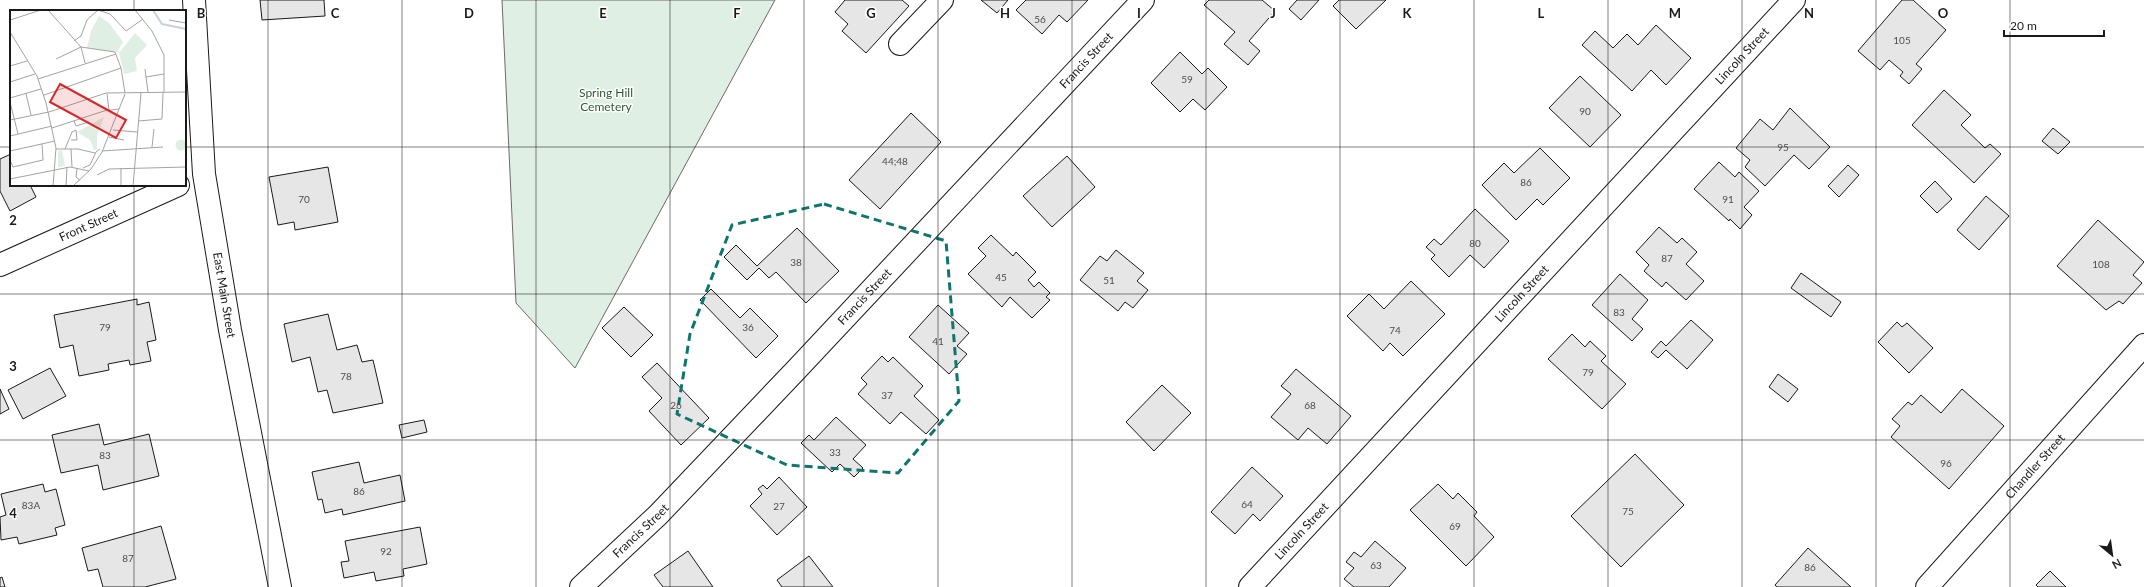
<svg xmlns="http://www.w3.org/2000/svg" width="2144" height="587" font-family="Lato,sans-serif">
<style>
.green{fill:#e0efe3;stroke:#6a6a6a}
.building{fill:#e6e6e6;stroke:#1a1a1a}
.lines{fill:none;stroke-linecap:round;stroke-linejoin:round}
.street-casing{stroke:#1a1a1a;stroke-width:24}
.primary-casing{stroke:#1a1a1a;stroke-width:24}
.street{stroke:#fff;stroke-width:22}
.primary{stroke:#fff;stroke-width:22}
.marked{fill:none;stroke:#0f766e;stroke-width:3;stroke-dasharray:8 5;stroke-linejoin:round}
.grid{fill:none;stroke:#1a1a1a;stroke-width:1;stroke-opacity:0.55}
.labels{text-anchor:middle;stroke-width:3;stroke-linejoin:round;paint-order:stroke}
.number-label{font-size:10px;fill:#4d4d4d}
.street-label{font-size:12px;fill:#1a1a1a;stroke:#fff}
.park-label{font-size:12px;fill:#2b5a34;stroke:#fff}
.inset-river{fill:none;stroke:#c6d2dc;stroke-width:2}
.inset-road{fill:none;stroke:#a3a3a3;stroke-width:1}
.view{fill:#d62828;fill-opacity:0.15;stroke:#d62828;stroke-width:2}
.inset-edge{fill:none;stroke:#1a1a1a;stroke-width:2}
.grid-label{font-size:13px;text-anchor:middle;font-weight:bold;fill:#1a1a1a;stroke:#fff;stroke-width:3;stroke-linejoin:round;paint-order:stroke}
</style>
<rect width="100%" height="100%" fill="#fff"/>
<polygon class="green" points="502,0 775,0 575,368 516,303"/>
<g class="building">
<polygon points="260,0 324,0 325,16 262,20"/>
<polygon points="845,0 902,0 909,6 866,53 842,31 848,24 835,12"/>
<polygon points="981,0 1008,0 997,13"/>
<polygon points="1026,0 1088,0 1067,22 1059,15 1042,34 1016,10"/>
<polygon points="1209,0 1262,0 1275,11 1249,41 1260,51 1248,65 1224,44 1235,32 1204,5"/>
<polygon points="1297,0 1319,0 1301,20 1289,9"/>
<polygon points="1339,0 1386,0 1356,29 1333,6"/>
<polygon points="1902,0 1913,0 1946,30 1916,64 1922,69 1909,84 1900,76 1903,72 1889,60 1880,70 1858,51"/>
<polygon points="1656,25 1691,58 1666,85 1651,70 1632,91 1582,45 1595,31 1613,48 1627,34 1638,45"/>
<polygon points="1180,52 1202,74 1208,68 1227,87 1205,110 1193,99 1180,112 1151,83"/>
<polygon points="1580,76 1621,115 1590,147 1549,108"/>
<polygon points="1944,90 1971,115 1961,125 1985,148 1990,144 2001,154 1974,183 1912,125"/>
<polygon points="1790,108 1830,147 1809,169 1794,155 1765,186 1745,167 1750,160 1736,148 1760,119 1773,130"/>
<polygon points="911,113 941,142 880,209 849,180"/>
<polygon points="2053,128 2070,142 2058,154 2042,141"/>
<polygon points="1540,148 1570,178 1543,205 1537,199 1516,220 1482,185 1504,163 1514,173"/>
<polygon points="11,154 11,185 30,185 36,197 10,211 0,191 0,159"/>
<polygon points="1067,156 1095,187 1052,227 1023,196"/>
<polygon points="1719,162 1735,177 1739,172 1759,191 1744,207 1752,215 1740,229 1730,219 1729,221 1694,189"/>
<polygon points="1848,165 1859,175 1839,197 1828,186"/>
<polygon points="328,167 338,222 295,230 294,222 278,225 269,177"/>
<polygon points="1935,181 1952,199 1937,213 1920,196"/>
<polygon points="1986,196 2009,216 1979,250 1957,230"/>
<polygon points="1475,209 1509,241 1484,268 1470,255 1449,277 1431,259 1435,255 1426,247 1434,239 1441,245"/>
<polygon points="2098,220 2144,262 2133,275 2142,283 2123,304 2119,301 2106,310 2057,266"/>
<polygon points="1659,227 1677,243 1682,238 1697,252 1686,264 1704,281 1686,300 1666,282 1662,287 1644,271 1649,265 1636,252"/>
<polygon points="797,228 839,271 806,303 776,272 769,278 759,268 747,280 724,257 736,245 757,266"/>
<polygon points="991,235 1013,256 1016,252 1036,272 1028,280 1034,287 1039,282 1050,293 1046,297 1050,300 1032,318 1010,297 1002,307 968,274 986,256 978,248"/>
<polygon points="1116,250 1144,273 1137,281 1148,290 1133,308 1125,302 1118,311 1080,280 1100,256 1107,261"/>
<polygon points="1801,273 1841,302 1831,317 1791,288"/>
<polygon points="1620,274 1648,300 1632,319 1643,329 1632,341 1592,305"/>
<polygon points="1411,281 1445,314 1403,356 1390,343 1383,351 1347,316 1369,294 1384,309"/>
<polygon points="711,289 740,318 750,308 778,336 756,358 700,300"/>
<polygon points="137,299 137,305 149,302 156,340 147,342 151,361 130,365 129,360 108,364 109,370 79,376 73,345 60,348 54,315"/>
<polygon points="938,305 969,333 957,346 967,354 949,374 909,337"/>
<polygon points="624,307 653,335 631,357 602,328"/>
<polygon points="328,314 337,350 357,345 362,362 373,360 383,403 333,413 327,390 318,392 310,357 292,362 284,324"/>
<polygon points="1691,320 1713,340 1687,369 1666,350 1658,358 1651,352 1661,341 1666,346"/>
<polygon points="1897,322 1902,327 1907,323 1933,348 1909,373 1878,342"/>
<polygon points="1572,334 1585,347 1590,341 1606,356 1601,361 1626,384 1602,409 1548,359"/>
<polygon points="882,356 888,362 893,357 923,386 914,396 939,420 926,434 901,412 890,424 858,394 867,384 861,378"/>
<polygon points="657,363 709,418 681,445 649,411 662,398 642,377"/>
<polygon points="50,368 66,396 23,419 8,390"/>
<polygon points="1296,369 1351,416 1327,444 1308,428 1298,440 1271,417 1291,394 1281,386"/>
<polygon points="1778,374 1798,389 1788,402 1769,387"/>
<polygon points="1162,385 1191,413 1154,451 1126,422"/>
<polygon points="0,389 9,409 0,414"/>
<polygon points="1962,389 2004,426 1949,489 1891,437 1900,426 1892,419 1908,402 1912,405 1921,395 1941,413"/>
<polygon points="836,417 866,445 853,459 863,468 854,477 840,464 832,472 801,443 809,435 814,440"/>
<polygon points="424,420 427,432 402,438 399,425"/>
<polygon points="99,424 104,445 149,434 159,476 103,490 98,465 61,473 52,435"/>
<polygon points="1635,454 1684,505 1621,567 1571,516"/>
<polygon points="359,462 364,483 400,475 405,501 343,515 342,509 325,513 322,499 318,500 312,472"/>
<polygon points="1252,467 1283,496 1260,521 1253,514 1235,534 1211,512"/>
<polygon points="779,477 807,507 777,535 750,506 762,494 758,489 763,485 767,489"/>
<polygon points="43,484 45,492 56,489 65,525 55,528 57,535 19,544 17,537 1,540 0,517 6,515 1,494"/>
<polygon points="1438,484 1453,499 1458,493 1477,512 1474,516 1494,537 1466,566 1410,510"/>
<polygon points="161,526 176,579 145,587 103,587 98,569 88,571 82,548"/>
<polygon points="420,527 427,564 403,569 404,576 376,581 374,572 344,578 341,562 349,561 345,541"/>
<polygon points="1375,541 1406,568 1389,587 1354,587 1344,579 1354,568 1346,562 1354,552 1361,557"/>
<polygon points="1808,548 1851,587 1777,587 1775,585"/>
<polygon points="688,551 713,587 663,587 654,575"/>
<polygon points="809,556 833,587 782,587 777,580"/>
<polygon points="2050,571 2066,587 2038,587 2036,585"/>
<polygon points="2,577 5,587 0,587 0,578"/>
</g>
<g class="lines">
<g class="street-casing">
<g id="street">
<polyline points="900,44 942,0"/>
<path id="s1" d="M0,265L178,185"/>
<path id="s2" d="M581,587L658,515L797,369L1143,0"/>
<path id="s3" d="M1927,587L2144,345"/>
</g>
</g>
<g class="primary-casing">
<g id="primary">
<path id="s4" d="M194,0L204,174L230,330L280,587"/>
<path id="s5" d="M1250,587L1794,0"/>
</g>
</g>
<use href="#street" class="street"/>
<use href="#primary" class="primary"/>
</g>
<path class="marked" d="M824,204L946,241L959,401L898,473L787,465L677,414L690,334L732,225Z"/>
<path class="grid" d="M134,0V11M268,0V587M402,0V587M536,0V587M670,0V587M804,0V587M938,0V587M1072,0V587M1206,0V587M1340,0V587M1474,0V587M1608,0V587M1742,0V587M1876,0V587M2010,0V587M0,147H11M185,147H2144M134,185V587M0,294H2144M0,440H2144"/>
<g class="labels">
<g class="number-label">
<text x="1040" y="23">56</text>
<text x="1902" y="44">105</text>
<text x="1187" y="83">59</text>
<text x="1585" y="115">90</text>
<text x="1783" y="151">95</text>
<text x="895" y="165">44;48</text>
<text x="1526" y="186">86</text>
<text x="304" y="203">70</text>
<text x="1728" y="203">91</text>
<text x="1475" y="247">80</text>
<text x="1667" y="262">87</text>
<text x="796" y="266">38</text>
<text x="2101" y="268">108</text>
<text x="1001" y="281">45</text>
<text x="1109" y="284">51</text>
<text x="1619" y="316">83</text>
<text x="105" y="331">79</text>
<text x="748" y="331">36</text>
<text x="1395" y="334">74</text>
<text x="938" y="345">41</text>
<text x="1588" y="376">79</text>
<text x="346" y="380">78</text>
<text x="887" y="399">37</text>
<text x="676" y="409">26</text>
<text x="1310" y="409">68</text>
<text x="835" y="456">33</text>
<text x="105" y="459">83</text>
<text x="1946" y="467">96</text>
<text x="359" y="495">86</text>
<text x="1247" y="508">64</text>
<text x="31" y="509">83A</text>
<text x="779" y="510">27</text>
<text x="1628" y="515">75</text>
<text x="1455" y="530">69</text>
<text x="386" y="555">92</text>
<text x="128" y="562">87</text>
<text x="1376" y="569">63</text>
<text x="1810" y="571">86</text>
</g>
<g class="street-label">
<text dy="4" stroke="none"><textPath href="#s5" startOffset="724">Lincoln Street</textPath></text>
<text dy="4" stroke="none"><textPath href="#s2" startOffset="730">Francis Street</textPath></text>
<text dy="4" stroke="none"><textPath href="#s1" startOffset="97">Front Street</textPath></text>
<text dy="4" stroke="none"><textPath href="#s5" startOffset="400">Lincoln Street</textPath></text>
<text dy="4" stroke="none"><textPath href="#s4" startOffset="297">East Main Street</textPath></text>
<text dy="4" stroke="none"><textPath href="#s2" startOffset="406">Francis Street</textPath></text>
<text dy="4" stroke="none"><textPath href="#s3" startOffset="162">Chandler Street</textPath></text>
<text dy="4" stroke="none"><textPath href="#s2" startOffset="82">Francis Street</textPath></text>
<text dy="4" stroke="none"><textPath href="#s5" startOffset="76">Lincoln Street</textPath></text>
</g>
<g class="park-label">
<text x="606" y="97">Spring Hill<tspan x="606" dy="14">Cemetery</tspan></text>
</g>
</g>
<g transform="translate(10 10)">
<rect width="176" height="176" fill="#fff"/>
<path d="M89,6L100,14L113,32L107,42L77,38L81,21ZM125,23L137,35L125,48L127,61L114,64L109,43ZM94,107L87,126V139L84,140L80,130L67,122ZM165.5 135a5.5 5.5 0 1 1 11 0a5.5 5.5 0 1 1-11 0ZM52,140L55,156L48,157V141Z" fill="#e0efe3"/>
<path class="inset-river" d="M143,0L152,14L176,19"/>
<path class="inset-road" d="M38,0L71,37L105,42L111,58L115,83M125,0L142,21L154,45V82M0,10L31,0M159,10L176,13M0,22L27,66L36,93L46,138L43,176M64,31L71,26L77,10L88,0L100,4L116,21L133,9M46,49L71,37L75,53M0,56L17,51M135,59L138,82M136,67L154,64M28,69L106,44M0,72L25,64M16,84L21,105M97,84L99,100M34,85L111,58M0,88L31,79M0,92L8,124M0,110L39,102L96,83L176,82M64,111L66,116L79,112M128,111L152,109L153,83M42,118L94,101L109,99M103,120L127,122M0,126L42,116M99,127L114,130M142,137L144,119M46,139H68L85,143M55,139L62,122L66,120L67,130H61M61,139L62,157M0,141L45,131M92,141L153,137M0,150L3,157L33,150L32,134M67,158L66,167L70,170M73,158L80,155L86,142L90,139M87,165L99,159L176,157M0,169L60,157L79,161M56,176L57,157M63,176L81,159L92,142L115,84M111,176V158M123,176L131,83"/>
<path class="view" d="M50,74L116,110L106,128L40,92Z"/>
<rect width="176" height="176" class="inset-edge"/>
</g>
<g class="grid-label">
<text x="201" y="18">B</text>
<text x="335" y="18">C</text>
<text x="469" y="18">D</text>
<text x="603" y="18">E</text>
<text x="737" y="18">F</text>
<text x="871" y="18">G</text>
<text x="1005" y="18">H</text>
<text x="1139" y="18">I</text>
<text x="1273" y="18">J</text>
<text x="1407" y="18">K</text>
<text x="1541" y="18">L</text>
<text x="1675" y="18">M</text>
<text x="1809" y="18">N</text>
<text x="1943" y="18">O</text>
<text x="13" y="225">2</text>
<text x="13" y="371">3</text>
<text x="13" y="518">4</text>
</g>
<g transform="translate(2112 555) rotate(151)" stroke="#ffffff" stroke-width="3" paint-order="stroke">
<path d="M0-3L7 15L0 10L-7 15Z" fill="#1a1a1a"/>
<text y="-6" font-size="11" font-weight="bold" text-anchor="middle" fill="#1a1a1a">N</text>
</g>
<path d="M2004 30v6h100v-6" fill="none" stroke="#1a1a1a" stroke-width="2"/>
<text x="2010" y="30" font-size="12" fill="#1a1a1a" stroke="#ffffff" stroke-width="3" paint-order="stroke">20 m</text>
</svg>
